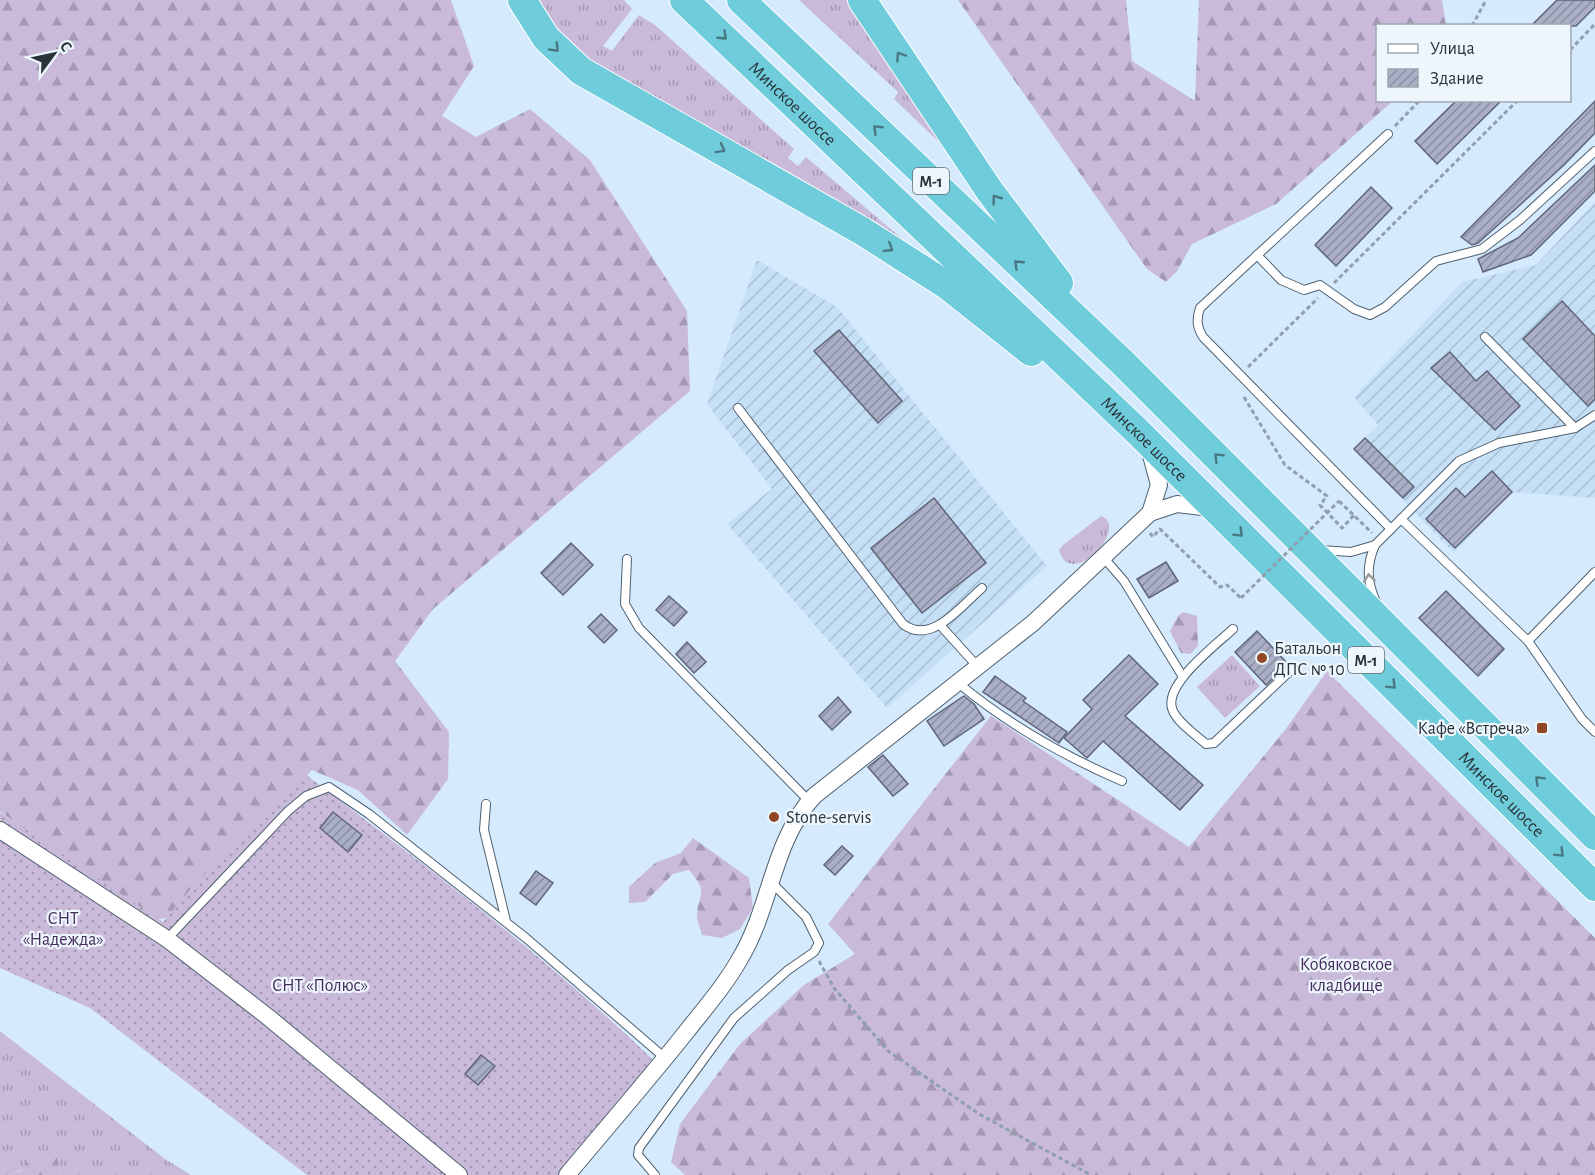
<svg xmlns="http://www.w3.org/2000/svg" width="1595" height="1175" font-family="'Alegreya Sans',sans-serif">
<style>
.industrial{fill:url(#industrial-furrows)}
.grass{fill:url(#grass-tufts)}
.forest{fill:url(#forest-firs)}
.garden{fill:url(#garden-dots)}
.building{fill:url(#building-hatch);stroke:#61657a;stroke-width:1.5}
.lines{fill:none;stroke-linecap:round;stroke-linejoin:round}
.service-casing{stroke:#4f6170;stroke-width:10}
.minor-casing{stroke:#4f6170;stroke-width:18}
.trunk-casing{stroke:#fff;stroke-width:30}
.path{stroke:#8f9fac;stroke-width:3;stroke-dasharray:4.5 3;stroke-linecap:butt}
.service{stroke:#fff;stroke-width:8}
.minor{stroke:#fff;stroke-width:16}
.trunk{stroke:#6fccdb;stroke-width:28}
.path-bridge{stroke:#8f9fac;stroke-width:3;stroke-dasharray:4.5 3;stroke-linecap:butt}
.oneway{stroke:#497882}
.oneway2{stroke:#94999c}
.poi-dot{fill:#8f4725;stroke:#edf6fd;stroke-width:2}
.labels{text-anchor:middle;stroke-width:4.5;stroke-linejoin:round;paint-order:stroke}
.shield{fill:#edf6fd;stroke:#646e74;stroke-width:1.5}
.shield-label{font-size:16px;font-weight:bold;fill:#2a3339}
.street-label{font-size:18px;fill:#2a3339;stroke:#edf6fd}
.poi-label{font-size:18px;fill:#2a3339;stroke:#edf6fd;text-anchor:start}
.park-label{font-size:18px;fill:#452a5b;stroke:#edf6fd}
</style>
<defs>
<pattern id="industrial-furrows" width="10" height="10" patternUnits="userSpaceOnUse" patternTransform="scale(1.5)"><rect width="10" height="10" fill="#c4dff6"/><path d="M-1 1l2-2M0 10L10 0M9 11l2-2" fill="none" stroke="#a9c0d4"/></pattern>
<pattern id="grass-tufts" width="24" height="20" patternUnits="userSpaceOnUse" patternTransform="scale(1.5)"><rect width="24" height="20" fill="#cabada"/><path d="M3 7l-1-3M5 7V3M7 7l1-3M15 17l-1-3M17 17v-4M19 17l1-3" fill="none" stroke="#a498b2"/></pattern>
<pattern id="forest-firs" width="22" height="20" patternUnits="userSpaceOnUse" patternTransform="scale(1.5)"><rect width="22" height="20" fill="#cabada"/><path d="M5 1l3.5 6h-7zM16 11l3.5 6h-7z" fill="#a498b2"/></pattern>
<pattern id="garden-dots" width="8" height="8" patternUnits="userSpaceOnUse" patternTransform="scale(1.5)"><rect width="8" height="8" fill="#cabada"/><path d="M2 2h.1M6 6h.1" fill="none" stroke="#a498b2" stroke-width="1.8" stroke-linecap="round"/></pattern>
<pattern id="building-hatch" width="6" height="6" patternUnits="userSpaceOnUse" patternTransform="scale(1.5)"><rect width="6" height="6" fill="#aaafc6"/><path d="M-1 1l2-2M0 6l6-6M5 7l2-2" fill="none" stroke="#8b8fa2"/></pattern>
</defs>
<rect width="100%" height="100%" fill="#d5eafc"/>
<g class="industrial">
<polygon points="1595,202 1595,498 1512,492 1454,553 1354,449 1378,425 1354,397 1462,282 1536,265"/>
<polygon points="757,260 837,307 1047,566 887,708 727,524 772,489 707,404"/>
</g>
<g class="grass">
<polygon points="533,0 624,0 632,9 603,46 612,51 639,15 655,25 794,149 788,158 798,166 806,157 920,254 578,57"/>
<polygon points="799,0 851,0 960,162 894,99 898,92"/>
<path d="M1101,516C1131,527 1070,592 1059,550L1063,545Z"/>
<polygon points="1232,655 1260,686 1225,718 1197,687"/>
<polygon points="0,1031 165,1159 191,1175 61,1175 56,1154 9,1175 0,1175"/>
</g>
<g class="forest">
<polygon points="0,0 451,0 474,66 442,116 476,137 530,109 590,160 687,311 690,391 433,609 395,661 449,732 448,779 407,835 358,790 312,770 179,916 146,921 0,811"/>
<polygon points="958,0 1126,0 1132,61 1195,101 1199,0 1442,0 1446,25 1378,26 1378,100 1393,101 1276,204 1192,244 1177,271 1166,282 1147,269"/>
<polygon points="1183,612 1197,616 1198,646 1190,654 1181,653 1170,631 1178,616"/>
<polygon points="1327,671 1595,938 1595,1175 685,1175 671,1162 680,1124 740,1044 804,985 855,954 828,924 991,716 1189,847 1285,730"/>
<path d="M693,838L749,878L753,908L740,929L722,938L702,935C701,929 697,922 697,916C698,891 710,895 689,870L673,874L645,902L629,903V887L655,863L681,853Z"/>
<polygon points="34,1150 56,1154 61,1175 9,1175 22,1170"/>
</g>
<path class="garden" d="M305,774C425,865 544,955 652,1059L572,1175H307L90,1008L0,968V812L163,922L192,887Z"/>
<g class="building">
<polygon points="1557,0 1595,0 1595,7 1576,26 1531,26"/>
<polygon points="1457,100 1502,100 1437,164 1415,141"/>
<polygon points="1595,101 1595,133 1564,165 1478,243 1472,245 1461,237"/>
<polygon points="1595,165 1595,191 1531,255 1483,272 1478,259 1518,238"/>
<polygon points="1371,187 1392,208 1336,266 1315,245"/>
<polygon points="1562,301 1595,336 1595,399 1588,406 1523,339"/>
<polygon points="839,330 902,401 878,423 814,351"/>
<polygon points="1450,352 1476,381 1487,371 1520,406 1495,430 1431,368"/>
<polygon points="1365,438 1414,487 1403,498 1354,449"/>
<polygon points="1492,471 1512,492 1455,548 1426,519 1456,488 1465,497"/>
<polygon points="934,498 986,563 922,613 871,548"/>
<polygon points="571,543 593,565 563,595 541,573"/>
<polygon points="1166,562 1178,581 1149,598 1137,579"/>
<polygon points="1446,591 1504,649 1478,676 1419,618"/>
<polygon points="669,596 687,612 674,626 656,610"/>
<polygon points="601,614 617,630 604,643 588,627"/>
<polygon points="1257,631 1288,664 1266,685 1235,652"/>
<polygon points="687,642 706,662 694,673 676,654"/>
<polygon points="1129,655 1158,684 1125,716 1203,785 1180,810 1103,741 1087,758 1064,738 1092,709 1083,700"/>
<polygon points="995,676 1026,698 1023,701 1067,732 1059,743 983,692"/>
<polygon points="964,696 974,704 984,719 944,746 927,721"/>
<polygon points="838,697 851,712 832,730 819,716"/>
<polygon points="883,755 908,784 893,796 868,767"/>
<polygon points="333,812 362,835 348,852 320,828"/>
<polygon points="842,846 853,856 835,875 824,865"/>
<polygon points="536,871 553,883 536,905 520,893"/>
<polygon points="481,1055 495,1066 478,1085 465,1074"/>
</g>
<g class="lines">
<g class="service-casing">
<g id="service">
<path d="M1388,134L1200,308C1196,320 1197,327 1203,337L1391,529"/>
<polyline points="1257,255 1281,280 1304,290 1320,285 1354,309 1370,315 1385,307 1436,261 1482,249 1520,220 1595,151"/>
<polyline points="1485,337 1575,428"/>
<path d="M738,408L903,624C931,646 961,606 982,588"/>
<polyline points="1401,519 1528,641 1582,719 1595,732"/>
<polyline points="1320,550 1351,552 1375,545"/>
<polyline points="1104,558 1124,581 1183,677"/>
<polyline points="627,559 625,604 639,628 809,801"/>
<path d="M1376,602C1367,582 1366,566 1375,545L1459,461L1499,443L1575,428L1595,415"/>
<polyline points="940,625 978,667"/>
<path d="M1233,629C1216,645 1161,686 1173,711C1179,724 1196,735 1206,744L1214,743L1291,670"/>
<polyline points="1528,641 1595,572"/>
<path d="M957,682C1006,723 1064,756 1122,781"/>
<polyline points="486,804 484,830 506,921"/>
<polyline points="167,939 288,811 306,796 329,787 369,814 526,938 665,1058"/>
<polyline points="655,1175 638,1155 639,1148 734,1018 788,970 814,952 819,943 806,917 771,882"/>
</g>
</g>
<g class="minor-casing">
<g id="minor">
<polyline points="1149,448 1159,485 1150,513"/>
<polyline points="0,830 167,939 268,1017 459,1175"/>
<path d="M567,1175C607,1127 648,1080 687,1031C706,1007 726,984 741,957C771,906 773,840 814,796L1033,623L1150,513L1177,504L1211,508"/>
</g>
</g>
<g class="trunk-casing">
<g id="trunk">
<polyline points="522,0 546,38 581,71 862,231 948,286 1031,352"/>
<path id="s1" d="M684,0L1138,432L1595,887"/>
<polyline points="741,0 1122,362 1595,836"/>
<polyline points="862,0 989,190 1059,283"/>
</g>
</g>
<g class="path">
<polyline points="1472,26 1486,0"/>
<polyline points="1570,50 1595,24"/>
<polyline points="1395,126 1420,100"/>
<polyline points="1334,283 1518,100"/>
<polyline points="1248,367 1318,298"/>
<polyline points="1244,397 1285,465 1327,496 1320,505 1342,528 1354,515"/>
<polyline points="1339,501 1372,533"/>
<polyline points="1150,533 1153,537 1160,529 1220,587 1227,585 1241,598"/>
<polyline points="819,961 834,988 888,1051 979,1114 1091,1175"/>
</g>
<use href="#service" class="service"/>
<use href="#minor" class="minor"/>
<use href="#trunk" class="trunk"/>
<polyline class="path-bridge" points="1241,598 1339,501"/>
</g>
<defs><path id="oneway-chevron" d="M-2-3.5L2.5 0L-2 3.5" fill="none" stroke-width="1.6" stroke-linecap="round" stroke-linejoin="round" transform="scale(1.5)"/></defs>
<g class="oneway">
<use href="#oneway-chevron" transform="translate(723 36) rotate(43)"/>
<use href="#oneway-chevron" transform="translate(555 48) rotate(46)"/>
<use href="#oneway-chevron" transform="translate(900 56) rotate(-124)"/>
<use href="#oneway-chevron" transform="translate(877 129) rotate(-136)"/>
<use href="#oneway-chevron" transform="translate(721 149) rotate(29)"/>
<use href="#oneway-chevron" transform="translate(996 199) rotate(-127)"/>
<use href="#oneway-chevron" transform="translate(889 248) rotate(32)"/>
<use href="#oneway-chevron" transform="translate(1018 264) rotate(-136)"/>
<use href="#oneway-chevron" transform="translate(1218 457) rotate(-135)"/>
<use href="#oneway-chevron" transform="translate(1239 533) rotate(45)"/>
<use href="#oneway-chevron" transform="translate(1392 685) rotate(45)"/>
<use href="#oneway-chevron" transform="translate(1539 780) rotate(-135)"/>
<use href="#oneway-chevron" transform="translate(1560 853) rotate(45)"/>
</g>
<use class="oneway2" href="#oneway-chevron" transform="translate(1369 578) rotate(-96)"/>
<g class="poi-dot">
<circle cx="1262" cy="658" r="6"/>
<rect x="1536" y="722" width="12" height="12" rx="3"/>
<circle cx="774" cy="817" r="6"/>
</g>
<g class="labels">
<g class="shield">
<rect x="913" y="168" width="36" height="26" rx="4.5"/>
<rect x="1348" y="647" width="36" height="26" rx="4.5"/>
</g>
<g class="shield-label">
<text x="931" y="187">М-1</text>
<text x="1366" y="666">М-1</text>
</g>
<g class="street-label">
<text dy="6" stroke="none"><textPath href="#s1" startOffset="150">Минское шоссе</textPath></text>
<text dy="6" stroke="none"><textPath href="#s1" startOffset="636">Минское шоссе</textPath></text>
<text dy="6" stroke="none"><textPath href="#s1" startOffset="1140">Минское шоссе</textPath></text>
</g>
<g class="poi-label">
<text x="1274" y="654">Батальон<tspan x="1274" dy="21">ДПС № 10</tspan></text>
<text x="1530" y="734" text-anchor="end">Кафе «Встреча»</text>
<text x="786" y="823">Stone-servis</text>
</g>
<g class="park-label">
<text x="63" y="924">СНТ<tspan x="63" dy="21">«Надежда»</tspan></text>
<text x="1346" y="970">Кобяковское<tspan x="1346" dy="21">кладбище</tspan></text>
<text x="320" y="991">СНТ «Полюс»</text>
</g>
</g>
<rect x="1376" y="24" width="195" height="78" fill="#edf6fd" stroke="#9fa8af" stroke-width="1.5"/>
<rect x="1388" y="44" width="30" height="9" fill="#ffffff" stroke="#9fa8af" stroke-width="1.5"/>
<text x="1430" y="54" font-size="18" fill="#2a3339">Улица</text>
<rect x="1388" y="69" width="30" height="18" fill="url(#building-hatch)" stroke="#9fa8af" stroke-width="1.5"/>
<text x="1430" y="84" font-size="18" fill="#2a3339">Здание</text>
<g transform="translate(54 54) rotate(57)" stroke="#edf6fd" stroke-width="4.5" paint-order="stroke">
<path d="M0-4.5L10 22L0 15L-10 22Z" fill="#2a3339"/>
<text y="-9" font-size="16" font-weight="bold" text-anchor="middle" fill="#2a3339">С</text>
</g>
</svg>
